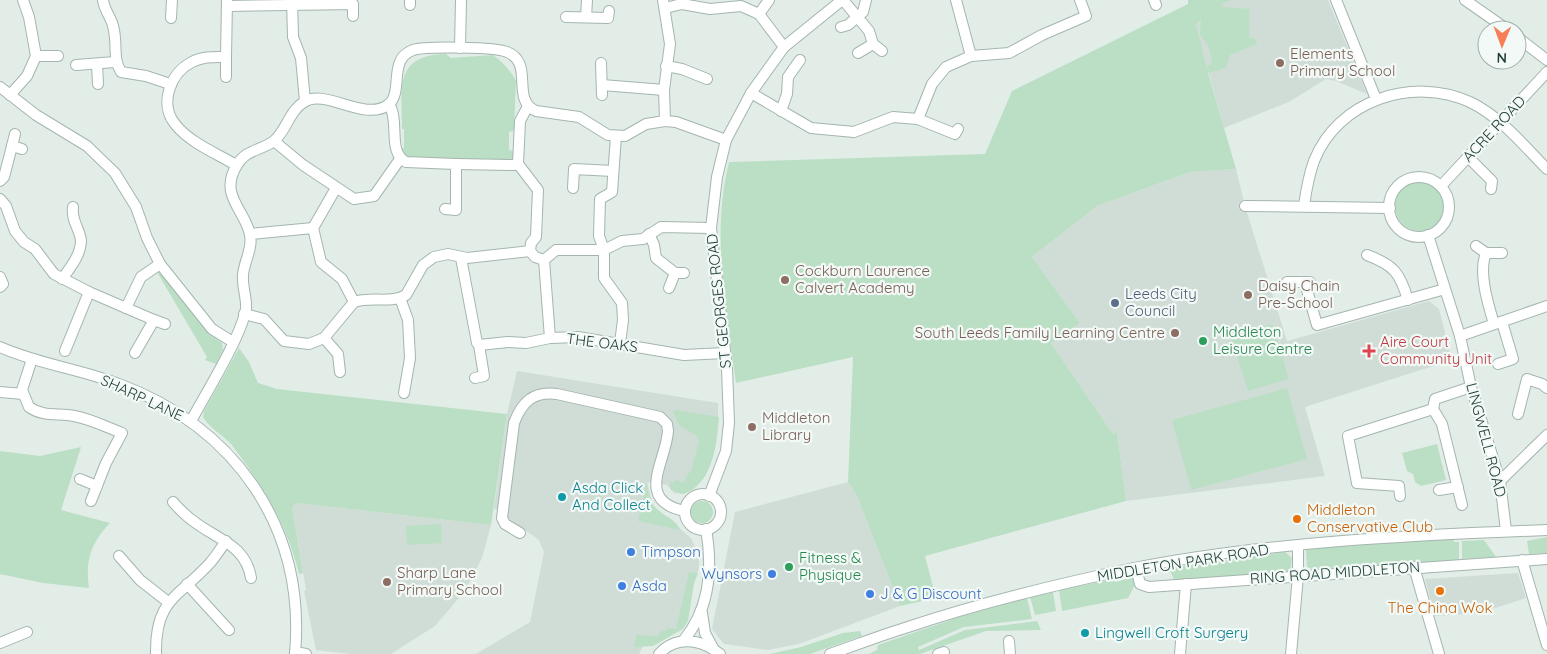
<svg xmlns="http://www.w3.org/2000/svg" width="1547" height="654" font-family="Quicksand,sans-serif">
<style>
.built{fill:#d0ddd7}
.green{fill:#bbdfc4;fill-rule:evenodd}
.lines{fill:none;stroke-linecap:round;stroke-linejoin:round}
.minor-casing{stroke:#a4b5af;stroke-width:12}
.minor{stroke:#fff;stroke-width:10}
.education-dot{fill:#8d6e63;stroke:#f3f9f6;stroke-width:2}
.service-dot{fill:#5c6f8a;stroke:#f3f9f6;stroke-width:2}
.leisure-dot{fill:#2e9e5b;stroke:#f3f9f6;stroke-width:2}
.health-dot{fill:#e0444e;stroke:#f3f9f6;stroke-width:2}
.culture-dot{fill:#0f9aa8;stroke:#f3f9f6;stroke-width:2}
.food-dot{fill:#e8710a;stroke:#f3f9f6;stroke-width:2}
.shop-dot{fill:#3f7fe0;stroke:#f3f9f6;stroke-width:2}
.labels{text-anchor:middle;stroke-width:4.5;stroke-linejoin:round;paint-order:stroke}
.education-label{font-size:15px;fill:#785e54;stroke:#f3f9f6;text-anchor:start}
.street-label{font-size:15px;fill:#213f37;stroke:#f3f9f6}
.service-label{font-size:15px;fill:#4e5e75;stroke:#f3f9f6;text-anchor:start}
.leisure-label{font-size:15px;fill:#27864d;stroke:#f3f9f6;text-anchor:start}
.health-label{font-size:15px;fill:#be3a42;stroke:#f3f9f6;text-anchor:start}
.culture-label{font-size:15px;fill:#0d838f;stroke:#f3f9f6;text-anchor:start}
.food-label{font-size:15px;fill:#c56008;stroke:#f3f9f6;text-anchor:start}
.shop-label{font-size:15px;fill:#366cbe;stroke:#f3f9f6;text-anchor:start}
</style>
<rect width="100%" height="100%" fill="#e2ede8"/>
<g class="built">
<polygon points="1188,0 1328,0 1367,94 1336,81 1326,79 1289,102 1224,128"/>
<polygon points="1236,169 1245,206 1287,341 1429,301 1439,309 1452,360 1305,407 1325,476 1126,501 1117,431 1113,434 1051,343 1080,323 1032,257 1097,206 1190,172"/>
<polygon points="517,371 718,403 718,423 684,494 674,493 667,485 647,482 653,506 691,538 699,556 699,568 679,631 643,646 639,654 476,654 530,622 544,552 539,540 494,508 507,414"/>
<polygon points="848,482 857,496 900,606 799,644 768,650 724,644 712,629 735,512"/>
<polygon points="297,503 491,525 482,558 464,592 435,626 391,654 351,654 316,650 304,591 306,590 292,507"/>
<polygon points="1518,573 1526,598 1480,613 1435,616 1425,579"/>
</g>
<g class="green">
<path d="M1188,0H1230L1222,4L1223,7L1250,9L1249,37L1256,39L1257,44L1230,55L1226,68L1208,73L1236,169L1190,172L1097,206L1032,257L1080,323L1051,343L1113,434L1117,431L1126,501L925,556L936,598L900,606L857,496L848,482L853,357L736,383C726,310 711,234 729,162L985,154L1012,91L1188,4ZM1201,19L1200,35L1208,45L1212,61L1207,68L1196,24Z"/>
<path d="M446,54L451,58L493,55C503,62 510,70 516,81L514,131L509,132V150L515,151V155L507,163L407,159L398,148H404V129H402C402,89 393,55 446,54Z"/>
<circle cx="1420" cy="206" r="25"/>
<polygon points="157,272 164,276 208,332 222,343 223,350 216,364 205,360 207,357"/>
<polygon points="1272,324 1289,379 1248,391 1231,337"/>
<path d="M239,348L249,362L258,383L277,389L507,414L491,525L297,503L292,507L303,573L299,574C287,523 262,485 231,444C223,435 209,428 203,417L204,411Z"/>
<polygon points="1287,388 1307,459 1191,490 1172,420"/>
<path d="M676,410L719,417C717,443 713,485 683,494L671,490L669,478L671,483L678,479L681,483L686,481L685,477L691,471L699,441L697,436L679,425L673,412Z"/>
<polygon points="1437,444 1446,480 1421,486 1415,482 1413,474 1407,471 1402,453"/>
<path d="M81,447L61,510L110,523C91,543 85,560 89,588L43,583L0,574V451L40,456Z"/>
<path d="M647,481C647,518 674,512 680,530L638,521Z"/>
<circle cx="702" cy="512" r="11"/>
<polygon points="441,524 442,543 407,545 406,526"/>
<polygon points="1547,537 1547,553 1529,554 1527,541"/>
<polygon points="1454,539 1454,542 1459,542 1459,560 1312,569 1307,567 1306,550 1309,548"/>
<polygon points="1484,540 1496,557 1462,559 1462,541"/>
<polygon points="1285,552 1292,558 1290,573 1175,582 1169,568"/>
<polygon points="689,572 698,573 694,583 688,621 683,629 653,646 634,647 636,635 658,636 662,630 665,631 668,628 676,629"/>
<polygon points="1134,577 1135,585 1128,598 1062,611 1059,590 1114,579 1115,582"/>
<polygon points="1053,592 1056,611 1035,615 1030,597"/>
<polygon points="1027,598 1032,619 964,627 918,647 919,650 965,630 1037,621 1041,630 986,631 920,654 869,654 877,650 878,645 959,617"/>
<polygon points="860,631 862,636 810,654 770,654 801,647 843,633"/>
</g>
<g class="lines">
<g class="minor-casing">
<g id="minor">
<path d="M103,0C104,10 111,17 113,26C118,43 112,57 121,72L146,76L170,84"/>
<path d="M227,0L226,57C215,57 203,56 192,62C170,73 159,104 175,124C190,143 216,153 236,165"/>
<polyline points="292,0 293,37 301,58 305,101"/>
<polyline points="663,0 670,44 664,90 665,121"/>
<polyline points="843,0 869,31 873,44 882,51"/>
<polyline points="956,0 971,56"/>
<polyline points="1154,0 1156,5"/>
<polyline points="1336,0 1376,99"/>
<polyline points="1465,0 1508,30"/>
<polyline points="410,5 410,0"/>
<polyline points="227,6 353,4 353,16"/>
<polyline points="665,8 682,4 710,9 741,6 759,14 784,47"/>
<polyline points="759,14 769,0"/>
<polyline points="566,17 608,18 609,11"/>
<polyline points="586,17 587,0"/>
<polyline points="171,18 172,0"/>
<polyline points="841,27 848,25 863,12 866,0"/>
<polyline points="1517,37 1547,60"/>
<polyline points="460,48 461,0"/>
<polyline points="858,53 873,44"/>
<polyline points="36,56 58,56"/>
<polyline points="601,63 602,95"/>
<polyline points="97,64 98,84"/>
<polyline points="76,65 115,62"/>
<polyline points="666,66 682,69 707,79"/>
<polyline points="226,77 226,57"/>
<polyline points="602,85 664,90"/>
<polyline points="0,87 36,115 87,146 115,173 136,207 147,238 160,264 212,329 233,342"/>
<polyline points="751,93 811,128 854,132 893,117 918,119 932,84 946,67 971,56 1009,53 1042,35 1086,16 1080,0"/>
<polyline points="10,95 27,76 36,56 29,17 23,0"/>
<path d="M389,104C400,121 387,152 406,162L456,164V210L445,209"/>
<polyline points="781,111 787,94 788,77 800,60"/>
<polyline points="918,119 955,134 958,129"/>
<polyline points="616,136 612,192 600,199 599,236 604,250 604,278 622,303 623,320 620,343"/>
<polyline points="274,141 303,165 354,199 374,196 400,159"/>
<polyline points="12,146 15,134"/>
<polyline points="1468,157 1492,181 1491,189"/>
<polyline points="456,164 514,165 518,164"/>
<circle cx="1419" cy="207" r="30"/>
<polyline points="0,181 4,177 12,146 22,149"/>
<polyline points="1441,186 1547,72"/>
<polyline points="573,188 574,169 613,171"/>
<polyline points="0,199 6,206 15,231 24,242 35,249 54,274 89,292 154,320 135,353"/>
<polyline points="1245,206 1390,208"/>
<path d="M1304,206C1306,191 1309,175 1314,161C1338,100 1413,76 1470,102C1501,117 1524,146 1547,169"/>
<polyline points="313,228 336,188"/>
<polyline points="250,234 313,228 321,262 342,279 354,302"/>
<polyline points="649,234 654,245 656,258 675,273 684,273"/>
<polyline points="1428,235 1460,336 1471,387 1500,481 1506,531"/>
<polyline points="1476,246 1486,253 1502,253"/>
<polyline points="530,251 535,257 544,260 556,250 604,250 622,241 643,239 661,227 711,228"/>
<path d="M1486,253C1478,272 1488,304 1494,324"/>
<path d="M1367,255C1394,265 1400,273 1408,300"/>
<polyline points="461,258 477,343 479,345 508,342 526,343 550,338 578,337 684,355 725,353"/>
<polyline points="544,260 550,338"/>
<polyline points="0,277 3,284 0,287"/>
<path d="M62,279C70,268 80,256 81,242C81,230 71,222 73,207"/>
<polyline points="1287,282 1310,282"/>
<polyline points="1305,283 1317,325 1445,289"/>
<polyline points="669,288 675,273"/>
<polyline points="400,298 408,320 410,358 404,393"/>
<polyline points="126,308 141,277 160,264"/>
<path d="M244,314L264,319L284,341L309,344L324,338L354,302C371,296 390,304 406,295L423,265L434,257L448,254L467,258L530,251L531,243L536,237L538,190L518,164L520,121L528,106"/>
<polyline points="154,320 165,324"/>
<polyline points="1460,336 1547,306"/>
<polyline points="324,338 338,354 340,372"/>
<path d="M0,347C38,364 80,369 119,384C236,428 306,528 295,654"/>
<polyline points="65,351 89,292"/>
<path d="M32,359L22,390L29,407C43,417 58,413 74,416C91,419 106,427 122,433L106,463L91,501"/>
<polyline points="1498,364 1513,359 1502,322"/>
<polyline points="475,378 484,376 479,345"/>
<polyline points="0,392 23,394"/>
<polyline points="1433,409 1442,424 1462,505"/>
<polyline points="1518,414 1527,379 1542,384 1547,388"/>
<path d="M191,421C206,393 241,337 246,309C247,298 242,287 243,275C244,261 253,249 250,235C246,211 218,195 237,165C245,150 262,150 274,141C287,130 289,111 304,102C325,88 364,122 388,105C400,96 394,74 400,62C402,56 408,52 413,50C425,46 496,47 507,52C535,63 510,100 536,111L579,117L608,135L625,136L646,124L665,121L676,122L726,140"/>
<polyline points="80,479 97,486"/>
<polyline points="1500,481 1547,435"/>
<polyline points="1439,490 1458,487"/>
<circle cx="703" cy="512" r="18"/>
<polyline points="709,496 726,451 729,423 727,368 711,228 717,177 726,140 751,93 784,47 842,0"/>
<polyline points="1400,496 1399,486 1357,483 1348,436 1433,409 1435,399 1471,387"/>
<path d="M173,502C180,510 187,517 196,523C219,540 246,546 251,578"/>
<path d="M520,533L505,524L502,518L514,423C522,402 533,391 557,394L660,417L667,424L668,431C666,462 634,501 685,511"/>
<polyline points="119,556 140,580 168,602"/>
<polyline points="1522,560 1547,645"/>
<polyline points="1414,567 1439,654"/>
<polyline points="1136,568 1140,584 1149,587 1547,559"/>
<polyline points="187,584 229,630"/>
<polyline points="702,613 705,633 713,648"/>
<path d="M683,641C710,609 713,569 706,529"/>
<polyline points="1009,641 1010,654"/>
<polyline points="0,643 27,632"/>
<polyline points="295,652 306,654"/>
<path d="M156,654C155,599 178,598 210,563C216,556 221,548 226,541"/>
<path d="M659,654C677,634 702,640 720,654"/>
<path d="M830,654C856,645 882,635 908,627C982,602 1058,584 1134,568C1266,542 1413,535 1547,530"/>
<polyline points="938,654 944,652"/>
<polyline points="1180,654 1186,584"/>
<polyline points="1291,654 1298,576 1298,546"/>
</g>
</g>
<use href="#minor" class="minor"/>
</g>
<g class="education-dot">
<circle cx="1280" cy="63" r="5"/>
<circle cx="785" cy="280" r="5"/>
<circle cx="1248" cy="295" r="5"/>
<circle cx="1175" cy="333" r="5"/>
<circle cx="752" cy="427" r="5"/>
<circle cx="387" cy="582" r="5"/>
</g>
<circle class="service-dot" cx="1115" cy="303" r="5"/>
<g class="leisure-dot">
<circle cx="1203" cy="341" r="5"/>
<circle cx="789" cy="567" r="5"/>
</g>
<path class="health-dot" d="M1366.5 343.5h5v5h5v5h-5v5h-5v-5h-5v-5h5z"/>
<g class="culture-dot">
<circle cx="562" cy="497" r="5"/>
<circle cx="1085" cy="633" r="5"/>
</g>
<g class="food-dot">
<circle cx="1297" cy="519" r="5"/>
<circle cx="1440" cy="591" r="5"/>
</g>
<g class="shop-dot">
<circle cx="631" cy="552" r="5"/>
<circle cx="772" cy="574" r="5"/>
<circle cx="622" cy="586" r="5"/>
<circle cx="870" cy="594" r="5"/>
</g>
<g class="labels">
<g class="education-label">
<text x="1290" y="59">Elements<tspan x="1290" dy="17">Primary School</tspan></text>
<text x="795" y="276">Cockburn Laurence<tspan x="795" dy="17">Calvert Academy</tspan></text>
<text x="1258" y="291">Daisy Chain<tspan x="1258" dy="17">Pre-School</tspan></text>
<text x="1165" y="338" text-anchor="end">South Leeds Family Learning Centre</text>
<text x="762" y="423">Middleton<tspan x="762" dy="17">Library</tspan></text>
<text x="397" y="578">Sharp Lane<tspan x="397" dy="17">Primary School</tspan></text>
</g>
<g class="street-label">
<text transform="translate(1494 129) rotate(-47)" y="5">ACRE ROAD</text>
<text transform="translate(719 301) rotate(-96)" y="5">ST GEORGES ROAD</text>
<text transform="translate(602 343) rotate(7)" y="5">THE OAKS</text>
<text transform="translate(142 398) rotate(25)" y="5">SHARP LANE</text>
<text transform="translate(1486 440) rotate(75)" y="5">LINGWELL ROAD</text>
<text transform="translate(1183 563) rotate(-9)" y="5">MIDDLETON PARK ROAD</text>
<text transform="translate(1335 573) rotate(-4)" y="5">RING ROAD MIDDLETON</text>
</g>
<g class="service-label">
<text x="1125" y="299">Leeds City<tspan x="1125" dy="17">Council</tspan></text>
</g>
<g class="leisure-label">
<text x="1213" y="337">Middleton<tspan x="1213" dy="17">Leisure Centre</tspan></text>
<text x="799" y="563">Fitness &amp;<tspan x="799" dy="17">Physique</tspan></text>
</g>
<g class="health-label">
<text x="1380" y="347">Aire Court<tspan x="1380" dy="17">Community Unit</tspan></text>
</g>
<g class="culture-label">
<text x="572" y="493">Asda Click<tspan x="572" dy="17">And Collect</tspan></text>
<text x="1095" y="638">Lingwell Croft Surgery</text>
</g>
<g class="food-label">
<text x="1307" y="515">Middleton<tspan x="1307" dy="17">Conservative Club</tspan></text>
<text x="1440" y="613" text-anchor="middle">The China Wok</text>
</g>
<g class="shop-label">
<text x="641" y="557">Timpson</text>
<text x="762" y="579" text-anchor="end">Wynsors</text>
<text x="632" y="591">Asda</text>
<text x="880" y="599">J &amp; G Discount</text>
</g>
</g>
<g transform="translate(1502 45) rotate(181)"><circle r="24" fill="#f3f9f6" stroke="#9fafaa"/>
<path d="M0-4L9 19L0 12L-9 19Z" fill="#f77e57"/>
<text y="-8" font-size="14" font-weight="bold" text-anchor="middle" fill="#213f37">N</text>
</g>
</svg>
